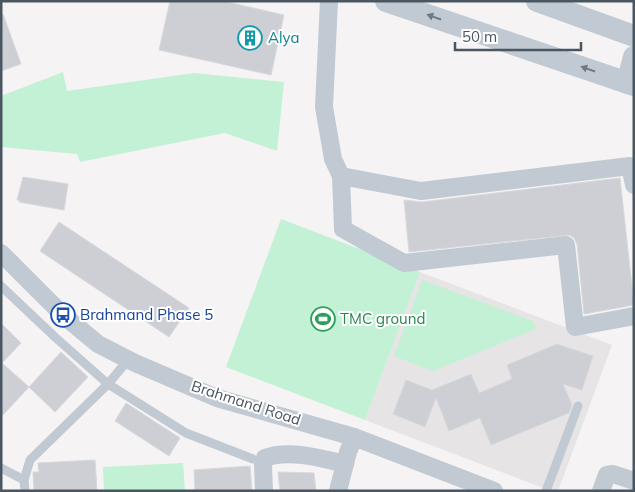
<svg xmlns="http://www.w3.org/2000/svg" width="635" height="492" font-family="Mulish,sans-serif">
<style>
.education{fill:#e6e4e5}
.green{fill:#c3f1d5}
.building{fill:#cdcfd5;stroke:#d7d9de}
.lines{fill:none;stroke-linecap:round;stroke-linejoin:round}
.service{stroke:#c1cad2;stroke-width:9}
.minor{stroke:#c1cad2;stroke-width:18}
.tertiary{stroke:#c1cad2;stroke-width:22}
.oneway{fill:#6e7983}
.labels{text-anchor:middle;stroke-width:4;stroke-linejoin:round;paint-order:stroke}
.culture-label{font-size:15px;fill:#0d838f;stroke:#fff;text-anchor:start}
.transit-label{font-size:15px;fill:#164399;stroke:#fff;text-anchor:start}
.leisure-label{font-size:15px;fill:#27864d;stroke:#fff;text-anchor:start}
.street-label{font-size:15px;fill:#4a5661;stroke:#fff}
</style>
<rect width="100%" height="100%" fill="#f5f3f3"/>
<polygon class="education" points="420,272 612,345 558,491 551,491 365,420"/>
<g class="green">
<polygon points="63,72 67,91 194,73 284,82 277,151 225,133 80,162 77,154 1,147 1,96"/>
<polygon points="281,219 420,272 365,420 226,367"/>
<polygon points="422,280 533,321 536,329 433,371 394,356"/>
<polygon points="183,463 185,491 104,491 103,467"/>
</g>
<g class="building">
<polygon points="170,1 223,1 284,15 271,75 159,50"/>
<polygon points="3,14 21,64 1,71 1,15"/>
<polygon points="23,177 68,184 64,210 19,202 19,200 17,200"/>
<polygon points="620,178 634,305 584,314 577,244 574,238 570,235 409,252 404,200 422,202"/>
<polygon points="59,222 189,308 169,337 40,251"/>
<polygon points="1,323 21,343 2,363 29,387 1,417"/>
<polygon points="557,344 593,356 582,390 563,384 572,405 569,413 491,445 480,418 449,431 436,398 425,427 393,414 406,380 432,390 471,374 479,393 512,379 507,365"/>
<polygon points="61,352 88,377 55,412 29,387"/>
<polygon points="126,403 180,438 169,456 115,421"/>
<polygon points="95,460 97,491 34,491 33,472 39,472 38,463"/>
<polygon points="250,466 252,491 195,491 194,470"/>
<polygon points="278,472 314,473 316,491 280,491"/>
</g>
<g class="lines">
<g class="service">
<polyline points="1,286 56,338 108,384 186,433 253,459"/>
<polyline points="1,468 24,480"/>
<polyline points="25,491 24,480 30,460 108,384 128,360"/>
<polyline points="546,491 578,406"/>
</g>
<g class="minor">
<polyline points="329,1 324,107 333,159 341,176 343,229 404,263 566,245 575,327 634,316"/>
<polyline points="341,176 421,191 630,166 634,185"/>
<polyline points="1,253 63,315 98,344 135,363 217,398 354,437 494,491"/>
<path d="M264,491L263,465L265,458C288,449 321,458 345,464"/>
<polyline points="338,491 348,452 354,437"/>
<polyline points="601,491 607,475 613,474 634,481"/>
</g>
<g class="tertiary">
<polyline points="386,1 634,85"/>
<polyline points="537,1 634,36"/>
<polyline points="627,83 634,57"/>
</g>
</g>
<defs><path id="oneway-solid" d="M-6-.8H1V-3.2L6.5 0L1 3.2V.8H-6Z" transform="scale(1.25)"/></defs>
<g class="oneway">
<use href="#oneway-solid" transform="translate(434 17) rotate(-161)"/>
<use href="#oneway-solid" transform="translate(588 69) rotate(-161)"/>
</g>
<defs>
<g id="building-ring" transform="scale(1.25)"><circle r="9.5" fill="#fff" stroke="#0f9aa8" stroke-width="1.5"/><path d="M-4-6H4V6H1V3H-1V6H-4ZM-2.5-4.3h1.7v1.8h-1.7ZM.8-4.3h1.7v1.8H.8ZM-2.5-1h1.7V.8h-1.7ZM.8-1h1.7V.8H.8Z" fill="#0f9aa8"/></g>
<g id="bus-ring" transform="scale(1.25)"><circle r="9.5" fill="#fff" stroke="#1a4fb4" stroke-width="1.5"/><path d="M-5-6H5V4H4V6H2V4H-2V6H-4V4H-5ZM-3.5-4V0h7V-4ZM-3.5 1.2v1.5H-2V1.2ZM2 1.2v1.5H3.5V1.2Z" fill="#1a4fb4"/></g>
<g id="stadium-ring" transform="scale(1.25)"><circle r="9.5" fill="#fff" stroke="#2e9e5b" stroke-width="1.5"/><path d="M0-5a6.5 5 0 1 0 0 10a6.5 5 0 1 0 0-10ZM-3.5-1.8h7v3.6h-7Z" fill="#2e9e5b"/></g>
</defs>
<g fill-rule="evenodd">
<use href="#building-ring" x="250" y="38"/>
<use href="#bus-ring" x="63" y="315"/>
<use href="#stadium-ring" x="323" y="319"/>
</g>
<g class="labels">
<g class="culture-label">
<text x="268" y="43">Alya</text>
</g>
<g class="transit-label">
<text x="80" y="320">Brahmand Phase 5</text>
</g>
<g class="leisure-label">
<text x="340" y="324">TMC ground</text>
</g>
<g class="street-label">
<text transform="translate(246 403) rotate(18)" y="5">Brahmand Road</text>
</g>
</g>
<rect width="635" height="492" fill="none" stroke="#4a5661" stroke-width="5"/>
<path d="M455 42v8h126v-8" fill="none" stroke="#4a5661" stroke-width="2.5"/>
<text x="462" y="42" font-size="15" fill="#4a5661" stroke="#ffffff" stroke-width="4" paint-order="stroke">50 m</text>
</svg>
